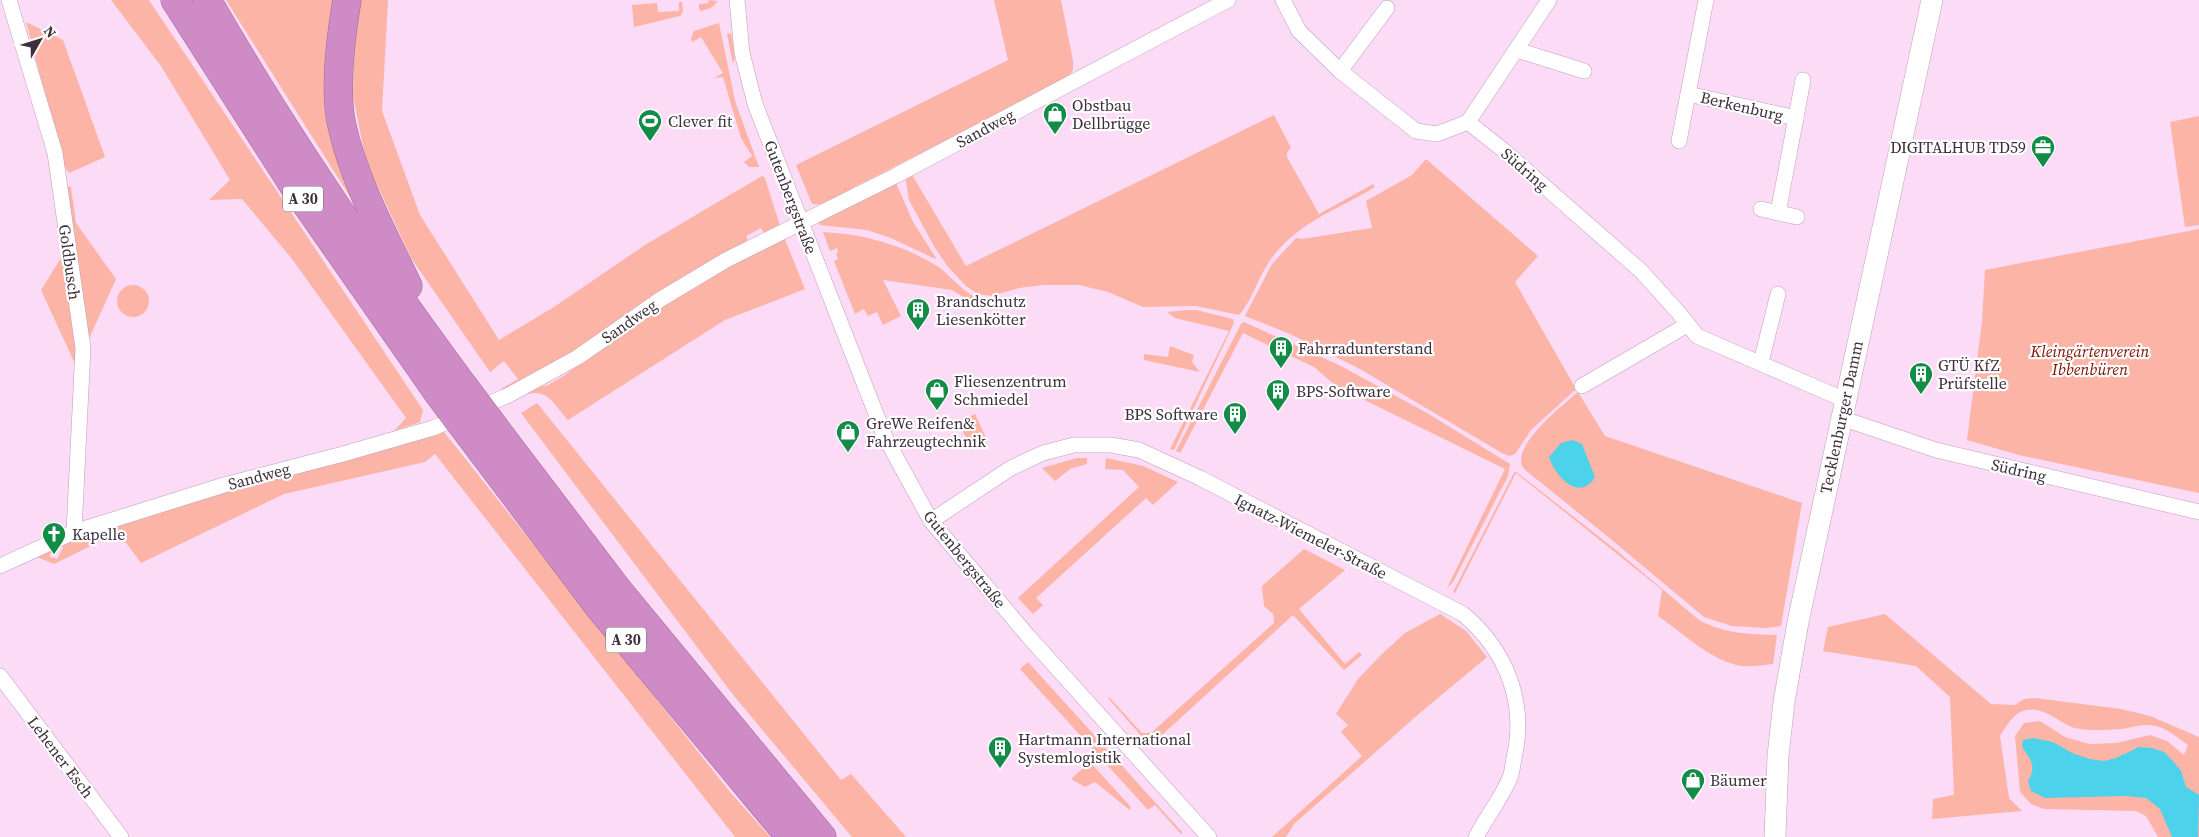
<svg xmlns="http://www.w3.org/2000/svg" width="2199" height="837" font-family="'Source Serif 4',serif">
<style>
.green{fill:#fbb4a5}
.water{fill:#4cd3eb}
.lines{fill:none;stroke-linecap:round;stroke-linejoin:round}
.minor-casing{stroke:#be9fb9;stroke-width:16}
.secondary-casing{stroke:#be9fb9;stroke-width:22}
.motorway-casing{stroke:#9c6b95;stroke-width:29}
.minor{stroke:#fff;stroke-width:15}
.secondary{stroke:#fff;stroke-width:21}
.motorway{stroke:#cf8bc6;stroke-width:28}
.motorway-bridge-casing{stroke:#9c6b95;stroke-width:29;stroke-linecap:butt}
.motorway-bridge{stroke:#cf8bc6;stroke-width:28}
.labels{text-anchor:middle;stroke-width:4.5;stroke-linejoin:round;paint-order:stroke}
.shield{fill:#fff;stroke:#766d75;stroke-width:1}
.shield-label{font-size:15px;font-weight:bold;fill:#3c2f3a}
.poi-label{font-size:16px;fill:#3c2f3a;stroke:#fff;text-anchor:start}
.street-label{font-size:16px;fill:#3c2f3a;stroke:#fff}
.park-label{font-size:16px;font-style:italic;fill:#7b0f00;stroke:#fff}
</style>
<rect width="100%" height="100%" fill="#fcdbf7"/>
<g class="green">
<polygon points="111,0 149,0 423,410 420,422 394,431 406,418 292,259 242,199 209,200 230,180 161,66"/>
<polygon points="226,0 340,0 361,214"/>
<polygon points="359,0 388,0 382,111 420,215 499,340 554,307 645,245 762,176 765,178 780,226 765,235 761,228 746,236 748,240 702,267 554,365 502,391 501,389 518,379 504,361 490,372 411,258 366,161 353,96 354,24"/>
<polygon points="709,0 718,1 711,8 701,11 699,9 699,4 708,3"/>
<path d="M994,0H1061L1073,61V70L1070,75C1000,112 931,149 860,184C844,191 831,207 812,204L796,165L1008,60Z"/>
<polygon points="679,2 682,2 683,12 680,16 634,27 632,5 657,3 658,12 679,11"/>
<polygon points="26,22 63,40 105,157 69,173 63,163"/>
<polygon points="719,23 735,101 759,167 749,167 744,162 752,156 741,138 723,77 714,78 723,73 701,37 692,42 691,38 694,31"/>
<polygon points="731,33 735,56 733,64 727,34"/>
<path d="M1274,115L1291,148L1287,152V157L1319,214L1373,184L1375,187C1339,209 1301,221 1274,255C1259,273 1254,298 1239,315L1196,306L1143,307L1108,292L1079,285H1043L1019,288L992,296L978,294L966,286L948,267L935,248L909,200L905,176L911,173L966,266Z"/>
<polygon points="2199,116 2199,225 2185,227 2170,122"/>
<polygon points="1426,159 1538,256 1515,282 1576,389 1531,430 1515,454 1509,456 1502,453 1360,369 1290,334 1245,316 1272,264 1296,238 1302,239 1372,228 1366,201 1412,175"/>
<polygon points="896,183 913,222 936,258 935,259 891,238 867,230 820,225 817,219"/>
<polygon points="67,186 71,187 76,223 116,279 88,341"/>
<polygon points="2199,229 2199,493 2019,455 1967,440 1982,321 1985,270"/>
<path d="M823,232C863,234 905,245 940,268C955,280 967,297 986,301V306L976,305L952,290L883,280L901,316L883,325L877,312L868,316L864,309L855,314L834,261L838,259L836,254L838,252L837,248L830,251Z"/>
<path d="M784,237L805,289L725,320L568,420C554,406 549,387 525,395L531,389L548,385L565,375L665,300Z"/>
<polygon points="63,255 77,350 76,366 41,290"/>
<circle cx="133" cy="301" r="16"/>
<polygon points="1186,310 1196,310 1233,319 1234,323 1174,450 1170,449 1229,331 1175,318 1167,312"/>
<polygon points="1244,322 1339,365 1427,413 1510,464 1508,476 1453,582 1447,588 1505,469 1336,386 1314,367 1243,333 1183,448 1180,453 1176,451 1241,324"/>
<polygon points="1170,346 1194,355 1192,362 1200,372 1144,360 1144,354 1168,357"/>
<path d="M1578,392L1605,436L1802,503L1781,626L1766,628L1732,626L1704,617L1607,536L1524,469C1508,448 1563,405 1578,392Z"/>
<polygon points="537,403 841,780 851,774 906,837 852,837 734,696 521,413"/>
<polygon points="975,414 988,442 972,450 958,422"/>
<polygon points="444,432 730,792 770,837 735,837 435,454 425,462 284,494 141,563 115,528 117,523 205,495"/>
<polygon points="1077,458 1087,458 1087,464 1070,469 1055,481 1042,468"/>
<polygon points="1106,458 1143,466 1178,482 1153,505 1146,498 1036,598 1043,605 1033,614 1018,598 1139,487 1123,470 1105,469"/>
<path d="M1515,471L1616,550L1699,620C1724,634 1750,634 1777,635L1773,664C1763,665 1751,667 1741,666C1711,661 1683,633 1658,616L1662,590L1516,473L1455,593L1453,592Z"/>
<polygon points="97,531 106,535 105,539 54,564 37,557 57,543 54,551 50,554 50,557 57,559 63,548 62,542"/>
<polygon points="1304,549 1345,570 1299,609 1345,664 1359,652 1362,655 1344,670 1293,615 1150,746 1108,698 1109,697 1142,733 1151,733 1274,623 1273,614 1264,606 1262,586"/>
<polygon points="1440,614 1466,631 1487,657 1421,712 1294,824 1286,837 1272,837 1362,756 1341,732 1348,725 1336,714 1358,679 1382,654 1405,633"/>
<path d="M1885,614L1991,704L2015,705L2024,699L2035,698L2121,709L2150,716L2199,737V837H2158L2146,816L2136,811L2044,809L2031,804L2020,792L2015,736L2024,723L2040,721L2065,737L2089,744L2116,743L2150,735L2167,741L2184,755L2188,745C2178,738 2167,728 2155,726C2142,723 2133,728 2121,729C2106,730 2089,731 2075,728C2059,723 2044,706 2026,710C2013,713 2007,725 2000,736L2009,798L2022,811L1932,819L1933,799L1954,795L1950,697L1916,666L1823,651L1828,627Z"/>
<polygon points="1028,662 1182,832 1181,834 1155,805 1148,810 1020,669"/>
<polygon points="1090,762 1130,806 1131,811 1095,782 1085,787 1071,779"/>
</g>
<g class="water">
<path d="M1573,440L1582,444L1595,477C1579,503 1555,476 1549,457L1561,443Z"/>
<path d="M2033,738L2053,742L2072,753L2090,759L2104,761L2116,758L2139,747L2152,748L2164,752L2173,761L2181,771L2186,787L2199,795L2198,837H2172L2160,809L2146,798L2126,796L2045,798L2031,791L2028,781C2037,766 2031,760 2022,747L2023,740Z"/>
</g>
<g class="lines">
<g class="minor-casing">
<g id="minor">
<polyline points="9,0 55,153 83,348 74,532"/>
<polyline points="737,0 742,53 755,104 885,437 931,521 1028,636 1209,837"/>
<polyline points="1283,0 1299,31 1340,71 1416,131 1437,134 1468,122 1503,150 1641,271 1678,312 1697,336 1845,400"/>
<polyline points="1517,50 1584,71"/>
<polyline points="1340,71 1387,8"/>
<polyline points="1688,94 1796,118"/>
<polyline points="1468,122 1549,0"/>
<polyline points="1679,141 1706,0"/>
<polyline points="1761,209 1797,217"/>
<polyline points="1778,213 1803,80"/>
<polyline points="1761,362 1778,294"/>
<polyline points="1582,386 1687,325"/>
<polyline points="1841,418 1936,450 2199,512"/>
<path d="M931,521L1011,468L1043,453L1074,445H1111L1139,450L1200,478L1463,614C1506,650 1527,702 1514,758C1513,765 1512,774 1509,780C1500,800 1486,818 1476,837"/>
<polyline points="0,566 74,532 224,485 343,454 433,428 509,395 578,357 661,299 726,260 895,176 1228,0"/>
<polyline points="0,676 121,837"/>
</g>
</g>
<g class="secondary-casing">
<polyline id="secondary" points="1775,837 1778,756 1784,702 1798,622 1932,0"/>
</g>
<g class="motorway-casing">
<g id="motorway">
<polyline points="175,0 297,191 438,393"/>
<path d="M207,0C283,133 371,261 462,384"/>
<path d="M347,0C341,35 334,92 342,126C354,180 384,236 408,286"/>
<polyline points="495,428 618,590 822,837"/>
<polyline points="471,437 599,607 790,837"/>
</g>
</g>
<use href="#minor" class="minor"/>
<use href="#secondary" class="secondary"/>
<use href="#motorway" class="motorway"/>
<g class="motorway-bridge-casing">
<g id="motorway-bridge">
<polyline points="462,384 495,428"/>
<polyline points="438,393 471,437"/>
</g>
</g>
<use href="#motorway-bridge" class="motorway-bridge"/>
</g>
<defs>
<g id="shop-pin" transform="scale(1.25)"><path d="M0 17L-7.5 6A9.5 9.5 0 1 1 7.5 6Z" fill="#128c47" stroke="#fff"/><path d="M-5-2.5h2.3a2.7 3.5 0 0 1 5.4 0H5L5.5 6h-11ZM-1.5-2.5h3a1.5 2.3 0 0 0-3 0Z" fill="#fff"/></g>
<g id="stadium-pin" transform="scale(1.25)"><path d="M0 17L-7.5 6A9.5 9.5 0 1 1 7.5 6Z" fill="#128c47" stroke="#fff"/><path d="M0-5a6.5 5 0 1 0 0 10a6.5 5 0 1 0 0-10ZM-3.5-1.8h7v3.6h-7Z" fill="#fff"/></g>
<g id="office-pin" transform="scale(1.25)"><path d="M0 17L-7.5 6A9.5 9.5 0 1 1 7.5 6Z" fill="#128c47" stroke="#fff"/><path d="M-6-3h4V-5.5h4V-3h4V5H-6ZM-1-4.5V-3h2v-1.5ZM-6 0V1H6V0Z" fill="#fff"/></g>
<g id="building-pin" transform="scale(1.25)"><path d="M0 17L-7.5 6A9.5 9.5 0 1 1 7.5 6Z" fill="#128c47" stroke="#fff"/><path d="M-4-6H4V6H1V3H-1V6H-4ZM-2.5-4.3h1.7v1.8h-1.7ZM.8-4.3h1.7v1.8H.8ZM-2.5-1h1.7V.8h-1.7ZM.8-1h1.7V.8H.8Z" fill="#fff"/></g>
<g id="church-pin" transform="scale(1.25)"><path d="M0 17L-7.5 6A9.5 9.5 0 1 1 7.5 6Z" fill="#128c47" stroke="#fff"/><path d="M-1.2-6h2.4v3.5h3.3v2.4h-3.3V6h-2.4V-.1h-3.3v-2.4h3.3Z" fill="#fff"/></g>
</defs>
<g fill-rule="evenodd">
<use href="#shop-pin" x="1055" y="114"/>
<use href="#stadium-pin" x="650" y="121"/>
<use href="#office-pin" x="2043" y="147"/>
<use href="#building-pin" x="918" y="310"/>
<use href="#building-pin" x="1281" y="348"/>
<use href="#building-pin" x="1921" y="374"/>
<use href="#shop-pin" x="937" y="390"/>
<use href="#building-pin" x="1278" y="391"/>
<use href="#building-pin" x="1235" y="414"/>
<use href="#shop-pin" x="848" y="432"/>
<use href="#church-pin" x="54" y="534"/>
<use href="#building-pin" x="1000" y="748"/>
<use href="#shop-pin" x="1693" y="780"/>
</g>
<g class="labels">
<g class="shield">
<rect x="283" y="186.5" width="40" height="25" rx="4"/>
<rect x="606" y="627.5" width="40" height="25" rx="4"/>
</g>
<g class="shield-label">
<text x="303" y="204">A 30</text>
<text x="626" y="645">A 30</text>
</g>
<g class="poi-label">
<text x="1072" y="111">Obstbau<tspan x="1072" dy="18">Dellbrügge</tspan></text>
<text x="668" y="127">Clever fit</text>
<text x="2026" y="153" text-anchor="end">DIGITALHUB TD59</text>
<text x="936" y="307">Brandschutz<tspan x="936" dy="18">Liesenkötter</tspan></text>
<text x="1298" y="354">Fahrradunterstand</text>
<text x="1938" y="371">GTÜ KfZ<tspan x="1938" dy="18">Prüfstelle</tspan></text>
<text x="954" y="387">Fliesenzentrum<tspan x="954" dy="18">Schmiedel</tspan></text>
<text x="1296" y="397">BPS-Software</text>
<text x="1218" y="420" text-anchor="end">BPS Software</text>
<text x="866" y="429">GreWe Reifen&amp;<tspan x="866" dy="18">Fahrzeugtechnik</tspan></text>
<text x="72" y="540">Kapelle</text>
<text x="1018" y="745">Hartmann International<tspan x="1018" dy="18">Systemlogistik</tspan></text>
<text x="1710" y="786">Bäumer</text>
</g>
<g class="street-label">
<text transform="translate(1742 106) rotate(13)" y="6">Berkenburg</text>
<text transform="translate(985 128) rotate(-28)" y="6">Sandweg</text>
<text transform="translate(1525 169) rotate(41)" y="6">Südring</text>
<text transform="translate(791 197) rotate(69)" y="6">Gutenbergstraße</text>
<text transform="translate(70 262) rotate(82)" y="6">Goldbusch</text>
<text transform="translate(629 321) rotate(-35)" y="6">Sandweg</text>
<text transform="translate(1841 417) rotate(-78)" y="6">Tecklenburger Damm</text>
<text transform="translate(2019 470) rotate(13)" y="6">Südring</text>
<text transform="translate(259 476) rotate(-15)" y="6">Sandweg</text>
<text transform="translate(1311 536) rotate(27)" y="6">Ignatz-Wiemeler-Straße</text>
<text transform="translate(965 559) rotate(51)" y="6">Gutenbergstraße</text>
<text transform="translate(61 757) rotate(53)" y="6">Lehener Esch</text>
</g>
<g class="park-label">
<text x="2090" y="357">Kleingärtenverein<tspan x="2090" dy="18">Ibbenbüren</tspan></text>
</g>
</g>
<g transform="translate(40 40) rotate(51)" stroke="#ffffff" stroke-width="4" paint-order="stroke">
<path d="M0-4L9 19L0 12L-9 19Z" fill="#3c2f3a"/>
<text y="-8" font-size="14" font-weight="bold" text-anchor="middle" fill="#3c2f3a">N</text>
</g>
</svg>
